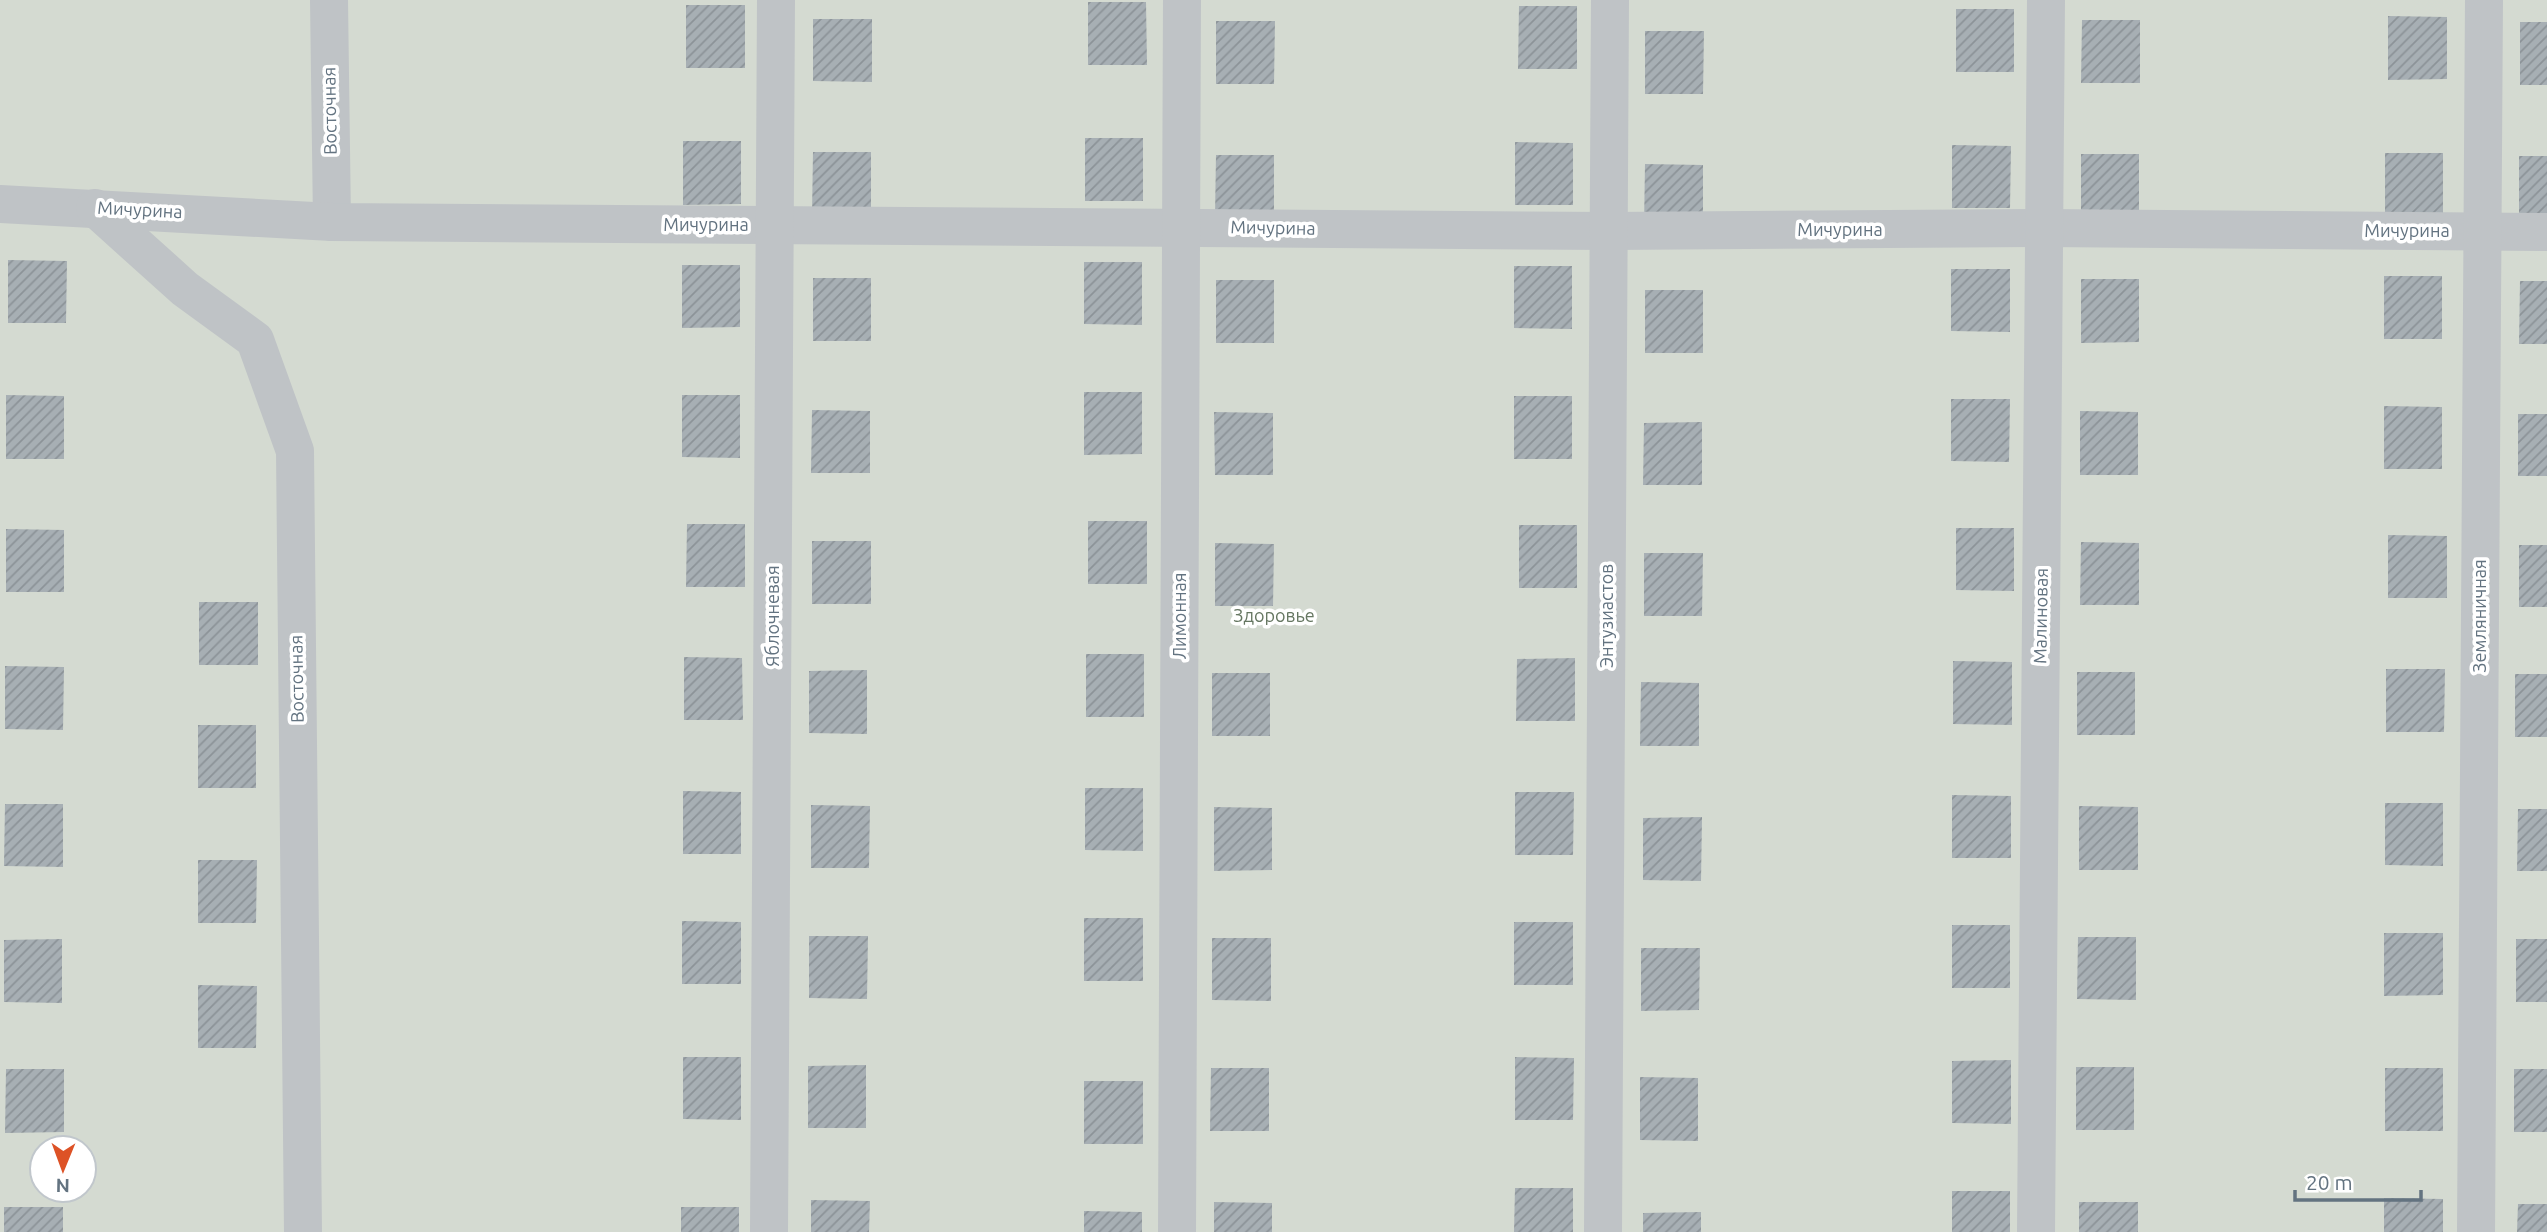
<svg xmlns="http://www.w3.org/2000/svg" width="2547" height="1232" font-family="Ubuntu,sans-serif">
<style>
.garden{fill:#d4dad1;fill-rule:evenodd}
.building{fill:url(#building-hatch)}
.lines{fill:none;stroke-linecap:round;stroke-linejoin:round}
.minor{stroke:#bfc3c6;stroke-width:38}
.labels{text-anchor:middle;stroke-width:7;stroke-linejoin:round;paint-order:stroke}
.street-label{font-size:18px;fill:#637380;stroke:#fff}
.park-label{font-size:18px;fill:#667762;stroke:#fff}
</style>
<defs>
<pattern id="building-hatch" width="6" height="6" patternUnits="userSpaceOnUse" patternTransform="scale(1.75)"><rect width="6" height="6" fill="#a7afb4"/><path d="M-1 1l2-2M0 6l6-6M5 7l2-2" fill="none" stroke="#8c9398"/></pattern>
</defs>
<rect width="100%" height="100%" fill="#f4f4ef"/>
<path class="garden" d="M0,0H2547V1232H0ZM42,1148H84V1190H42Z"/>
<g class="building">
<polygon points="1088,2 1146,2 1147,65 1088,65"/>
<rect x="686" y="5" width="59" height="63"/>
<polygon points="1519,6 1577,6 1577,69 1518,69"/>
<rect x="1956" y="9" width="58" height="63"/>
<polygon points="2388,16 2447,17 2447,79 2388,80"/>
<polygon points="813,19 872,19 872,82 813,81"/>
<polygon points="2082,20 2140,20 2140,83 2081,83"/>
<polygon points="1216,21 1275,21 1274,84 1216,84"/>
<rect x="2520" y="22" width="27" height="63"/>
<polygon points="1645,31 1704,31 1703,94 1645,94"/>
<rect x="1085" y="138" width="58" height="63"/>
<polygon points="683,141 741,141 741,204 683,205"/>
<polygon points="1515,142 1573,143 1573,205 1515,205"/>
<polygon points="1952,145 2011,146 2010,208 1952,208"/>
<polygon points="813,152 871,152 871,215 812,215"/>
<polygon points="2385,153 2443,153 2443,216 2385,215"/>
<polygon points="2081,154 2139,154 2139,217 2081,216"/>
<polygon points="1216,155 1274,155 1274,218 1215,217"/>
<rect x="2519" y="156" width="28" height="63"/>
<polygon points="1645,164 1703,165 1703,227 1644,227"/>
<polygon points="8,260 67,261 66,323 8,323"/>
<polygon points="1084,262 1142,262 1142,325 1084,324"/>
<polygon points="682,265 740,265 740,327 682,328"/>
<polygon points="1514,266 1572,266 1572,329 1514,328"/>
<polygon points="1951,269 2010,269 2010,332 1951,331"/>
<rect x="2384" y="276" width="58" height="63"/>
<rect x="813" y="278" width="58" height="63"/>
<polygon points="2081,279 2139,279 2139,342 2081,343"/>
<rect x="1216" y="280" width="58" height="63"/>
<polygon points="2520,281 2547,281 2547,344 2519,344"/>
<rect x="1645" y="290" width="58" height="63"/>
<polygon points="1084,392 1142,392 1142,454 1084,455"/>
<polygon points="6,395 64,396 64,459 6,459"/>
<polygon points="682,395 740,395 740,458 682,457"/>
<rect x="1514" y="396" width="58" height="63"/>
<polygon points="1951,399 2010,399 2009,462 1951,461"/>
<polygon points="2384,406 2442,407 2442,469 2384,469"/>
<polygon points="812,410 870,411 870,473 811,473"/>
<polygon points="2080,411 2138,412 2138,475 2080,475"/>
<polygon points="1214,412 1273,413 1273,475 1215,475"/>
<rect x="2518" y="414" width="29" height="62"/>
<polygon points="1702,422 1702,485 1643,485 1644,423"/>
<rect x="1088" y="521" width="59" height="63"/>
<polygon points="687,524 745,524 745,587 686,587"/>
<rect x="1519" y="525" width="58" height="63"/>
<polygon points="1956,528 2014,528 2014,591 1956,590"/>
<polygon points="6,529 64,530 64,592 6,592"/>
<polygon points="2388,535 2447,536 2447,598 2388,598"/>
<rect x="812" y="541" width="59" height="63"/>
<polygon points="2081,542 2139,543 2139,605 2080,605"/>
<polygon points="1215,543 1274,544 1273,606 1215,606"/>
<rect x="2519" y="545" width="28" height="62"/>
<polygon points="1644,553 1703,553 1702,616 1644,616"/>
<rect x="199" y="602" width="59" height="63"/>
<rect x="1086" y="654" width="58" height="63"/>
<polygon points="684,657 742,658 743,720 684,720"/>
<polygon points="1575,658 1575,721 1516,721 1517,659"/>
<polygon points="1953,661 2012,662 2012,725 1953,724"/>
<polygon points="5,666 64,667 63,730 5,729"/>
<polygon points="2386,669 2445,669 2444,732 2386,732"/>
<polygon points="867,670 867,734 809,733 809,671"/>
<rect x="2077" y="672" width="58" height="63"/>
<rect x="1212" y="673" width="58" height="63"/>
<rect x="2515" y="674" width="32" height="63"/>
<polygon points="1641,682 1699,683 1699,746 1640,746"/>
<rect x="198" y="725" width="58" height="63"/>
<polygon points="1085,788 1143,788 1143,851 1085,850"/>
<polygon points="683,791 741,792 741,854 683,854"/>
<polygon points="1515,792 1574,792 1573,855 1515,855"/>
<polygon points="1952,795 2011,796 2011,858 1952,858"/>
<polygon points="2385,803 2443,803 2443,866 2385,865"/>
<polygon points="5,804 63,804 63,867 4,866"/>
<polygon points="811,805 870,806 869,868 811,868"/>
<polygon points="2079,806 2138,807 2138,870 2079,870"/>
<polygon points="1214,807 1272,808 1272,870 1214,871"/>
<polygon points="2518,809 2547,809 2547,871 2517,871"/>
<polygon points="1702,817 1701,881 1643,880 1643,818"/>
<polygon points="198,860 257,860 256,923 198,923"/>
<rect x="1084" y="918" width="59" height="63"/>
<polygon points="682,921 741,922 741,984 682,984"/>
<rect x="1514" y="922" width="59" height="63"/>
<rect x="1952" y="925" width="58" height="63"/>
<polygon points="2384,933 2443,933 2443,995 2384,996"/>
<polygon points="809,936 868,936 867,999 809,998"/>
<polygon points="2078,937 2136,937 2136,1000 2077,999"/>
<polygon points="1212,938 1271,938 1271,1001 1212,1000"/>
<polygon points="62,939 62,1003 4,1002 4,940"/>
<rect x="2516" y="939" width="31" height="63"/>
<polygon points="1641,948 1700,948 1699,1010 1641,1011"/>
<polygon points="198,985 257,986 256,1048 198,1048"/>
<polygon points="683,1057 741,1057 741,1120 683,1119"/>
<polygon points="1515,1057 1574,1058 1573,1120 1515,1120"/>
<polygon points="2011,1060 2011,1124 1952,1123 1952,1061"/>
<polygon points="866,1065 866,1128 808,1128 808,1066"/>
<rect x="2076" y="1067" width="58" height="63"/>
<polygon points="1211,1068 1269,1068 1269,1131 1210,1131"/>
<rect x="2385" y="1068" width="58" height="63"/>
<polygon points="6,1069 64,1069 64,1132 5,1133"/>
<rect x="2514" y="1069" width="33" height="63"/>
<polygon points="1640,1077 1698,1078 1698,1141 1640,1140"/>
<rect x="1084" y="1081" width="59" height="63"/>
<polygon points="1515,1188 1573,1188 1573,1232 1514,1232"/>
<rect x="1952" y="1191" width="58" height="41"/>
<polygon points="2384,1198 2443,1199 2443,1232 2384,1232"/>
<polygon points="811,1200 870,1201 869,1232 811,1232"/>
<polygon points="1214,1202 1272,1203 1272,1232 1214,1232"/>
<rect x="2079" y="1202" width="59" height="30"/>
<polygon points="2518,1204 2547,1204 2547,1232 2517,1232"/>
<rect x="4" y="1207" width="59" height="25"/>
<rect x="681" y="1207" width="58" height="25"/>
<polygon points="1084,1211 1142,1212 1142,1232 1084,1232"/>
<polygon points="1701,1212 1701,1232 1643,1232 1643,1213"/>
</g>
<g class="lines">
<g class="minor">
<polyline points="329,0 332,222"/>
<polyline points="0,204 332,222 1610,231 2045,228 2547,232"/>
<polyline points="95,208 185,289 255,340 295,451 303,1232"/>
<polyline points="769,1232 776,0"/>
<polyline points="1177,1232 1182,0"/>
<polyline points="1603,1232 1610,0"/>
<polyline points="2036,1232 2046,0"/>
<polyline points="2476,1232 2484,0"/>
</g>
</g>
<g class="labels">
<g class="street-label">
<text transform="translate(330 111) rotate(-91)" y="6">Восточная</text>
<text transform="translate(140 210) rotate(3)" y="6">Мичурина</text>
<text x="706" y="231">Мичурина</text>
<text transform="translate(1273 228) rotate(1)" y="6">Мичурина</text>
<text x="1840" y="236">Мичурина</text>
<text x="2407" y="237">Мичурина</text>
<text transform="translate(773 616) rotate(-90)" y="6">Яблочневая</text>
<text transform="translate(1180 616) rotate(-90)" y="6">Лимонная</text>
<text transform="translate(1607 616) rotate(-90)" y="6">Энтузиастов</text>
<text transform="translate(2041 616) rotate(-89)" y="6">Малиновая</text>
<text transform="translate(2480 616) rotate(-90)" y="6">Земляничная</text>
<text transform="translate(297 679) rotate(-91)" y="6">Восточная</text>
</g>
<g class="park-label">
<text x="1274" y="622">Здоровье</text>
</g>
</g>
<g transform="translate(63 1169) rotate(181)"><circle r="33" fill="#ffffff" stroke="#c1c7cc" stroke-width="2"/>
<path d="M0-5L12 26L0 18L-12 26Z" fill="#dd5226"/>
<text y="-10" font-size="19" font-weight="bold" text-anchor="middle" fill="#637380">N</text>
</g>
<path d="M2295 1190v10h126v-10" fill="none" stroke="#637380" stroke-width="3.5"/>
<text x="2306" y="1190" font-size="21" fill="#637380" stroke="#ffffff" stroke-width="5" paint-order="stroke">20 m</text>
</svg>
